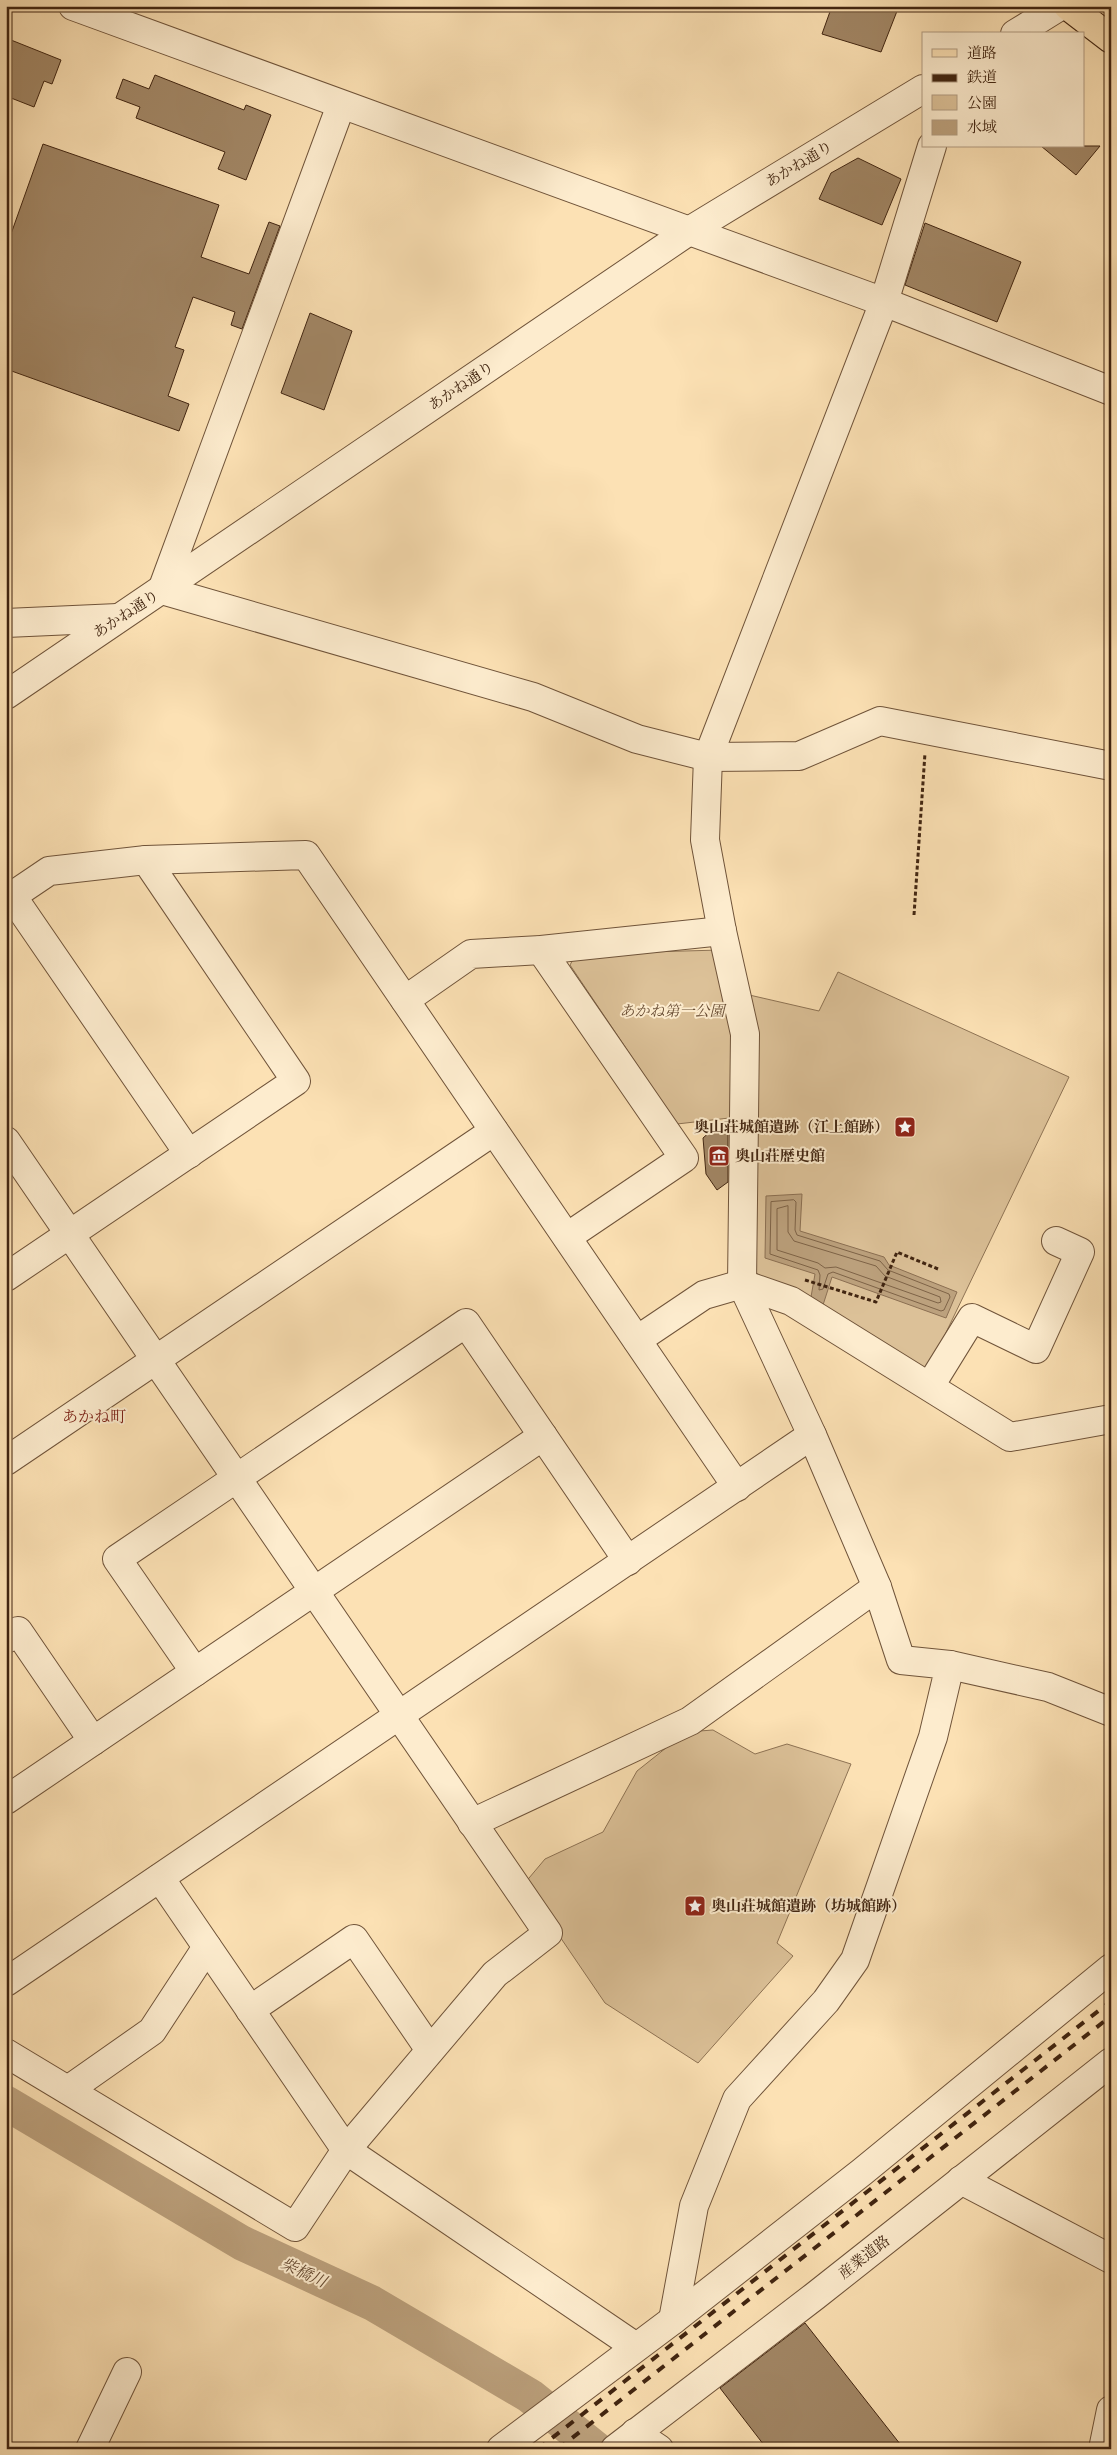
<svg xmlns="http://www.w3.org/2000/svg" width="1117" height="2455" font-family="'IM FELL English','Noto Serif JP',serif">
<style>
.green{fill:#dcc198;stroke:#8e7354}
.water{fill:#bca17d;stroke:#8b6f52}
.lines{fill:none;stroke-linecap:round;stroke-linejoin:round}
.shore{stroke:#7e6347;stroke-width:1}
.river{stroke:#bca17d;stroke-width:35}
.building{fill:#a28766;stroke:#412511}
.minor-casing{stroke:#70543a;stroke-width:30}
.major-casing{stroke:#412511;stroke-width:30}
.path{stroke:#412511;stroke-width:3;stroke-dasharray:4 2.5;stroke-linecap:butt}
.minor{stroke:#fdecce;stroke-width:28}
.major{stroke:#fce1b4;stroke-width:28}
.rail{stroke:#412511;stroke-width:4;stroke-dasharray:9 9;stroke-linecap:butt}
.labels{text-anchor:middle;stroke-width:4;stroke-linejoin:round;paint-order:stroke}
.street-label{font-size:15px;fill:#412511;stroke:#fdecce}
.park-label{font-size:15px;font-style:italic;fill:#684c33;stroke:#fdecce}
.poi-label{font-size:15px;font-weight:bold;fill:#412511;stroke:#fdecce;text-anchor:start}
.neighbourhood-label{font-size:16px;fill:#7a1f14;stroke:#fdecce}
.water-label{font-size:16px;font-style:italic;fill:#664a31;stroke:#fdecce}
</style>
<rect width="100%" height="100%" fill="#fce1b4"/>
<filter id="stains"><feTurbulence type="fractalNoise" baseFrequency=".004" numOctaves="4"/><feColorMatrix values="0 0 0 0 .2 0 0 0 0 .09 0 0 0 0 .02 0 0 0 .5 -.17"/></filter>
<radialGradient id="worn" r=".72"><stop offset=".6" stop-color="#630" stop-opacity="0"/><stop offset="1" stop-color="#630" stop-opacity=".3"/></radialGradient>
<g class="green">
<polygon points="720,950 739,1043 738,1117 677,1124 570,965 576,954"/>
<polygon points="838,972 1069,1077 927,1372 751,1270 745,994 819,1011"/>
<polygon points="713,1730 755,1754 787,1744 851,1764 777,1943 793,1956 698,2063 605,2003 524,1884 545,1859 603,1832 637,1771 686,1732"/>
</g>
<polygon class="water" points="802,1194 800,1231 884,1257 889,1265 957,1292 946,1318 832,1277 823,1305 811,1297 815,1274 765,1258 766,1196"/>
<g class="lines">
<g class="shore">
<polygon points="794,1200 796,1202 795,1230 797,1235 880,1261 888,1270 949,1294 950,1297 944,1310 941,1311 833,1272 828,1274 823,1289 819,1290 820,1275 818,1270 770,1254 771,1202"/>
<polygon points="788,1206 788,1232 794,1241 876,1266 885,1276 940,1297 941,1302 938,1303 836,1267 825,1268 818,1263 777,1250 777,1209"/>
</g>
<polyline class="river" points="6,2103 242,2243 372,2303 530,2396 596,2449"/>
</g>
<g class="building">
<polygon points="832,6 899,6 881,52 822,34"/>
<polygon points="6,38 61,60 52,84 44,81 34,107 6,96"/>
<polygon points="155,75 244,110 246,105 271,115 246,180 218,169 225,152 136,118 140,107 116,98 123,79 149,89"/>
<polygon points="43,144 219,205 201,257 249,274 269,222 280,226 242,329 231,325 235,312 193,297 175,347 184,350 168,396 189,404 179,431 6,369 6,248"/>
<polygon points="1041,146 1100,146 1076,175"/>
<polygon points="858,158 901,179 882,225 819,199 831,173"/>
<polygon points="925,223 1021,262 997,322 905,285"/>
<polygon points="310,313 352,331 324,410 281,393"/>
<polygon points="720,1123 728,1128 728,1182 717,1190 706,1174 703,1138"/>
<polygon points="805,2323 904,2449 767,2449 720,2388"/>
</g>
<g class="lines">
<g class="minor-casing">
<g id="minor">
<polyline points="73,6 884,302 1111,391"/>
<polyline points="1015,34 1060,6"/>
<polyline points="341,105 162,590 533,697 637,739 708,757 799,756 880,721 1111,766"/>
<polyline points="6,623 118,618"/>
<polyline points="6,695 689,231 923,89"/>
<polyline points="12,896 189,1154"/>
<polyline points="6,900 49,871 146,860 306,855 737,1487"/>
<polyline points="541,950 684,1158 567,1237"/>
<polyline points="405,1000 471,954 541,950 722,931"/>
<polyline points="6,1141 548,1933 495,1974 346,2150 295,2227 6,2053"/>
<polyline points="6,1277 296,1081 146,860"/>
<polyline points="637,1340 704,1295 742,1284 791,1301 1010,1437 1111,1419"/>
<polyline points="930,1386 972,1318 1036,1349 1080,1252 1056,1241"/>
<polyline points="6,1461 494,1131"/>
<polyline points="6,1639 18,1631 93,1741"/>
<polyline points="950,1665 1048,1687 1111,1712"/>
<polyline points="195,1672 117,1559 466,1323 628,1561"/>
<polyline points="6,1800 543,1436"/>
<polyline points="472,1823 690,1721 877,1587"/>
<polyline points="160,1878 346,2150 636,2347"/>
<polyline points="6,1982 812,1435"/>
<polyline points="250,2010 354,1939 430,2050"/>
<polyline points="68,2090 152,2031 207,1947"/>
<polyline points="961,2180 1111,2259"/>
<polyline points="673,2320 694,2206 737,2099 826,2001 855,1960 933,1737 950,1665 901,1660 877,1587 812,1435 742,1284 745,1034 722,931 705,840 708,757 884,302 932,146"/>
<polyline points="635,2433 659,2449"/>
<polyline points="90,2449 127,2372"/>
<polyline points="501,2449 673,2320 862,2172 1111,1968"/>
<polyline points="615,2449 815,2296 1111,2062"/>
<polyline points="1103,2449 1111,2410"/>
</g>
</g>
<g class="major-casing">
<polyline id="major" points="1068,6 1111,39"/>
</g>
<g class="path">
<polyline points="914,915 925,753"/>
<polyline points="805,1280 876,1302 897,1252 938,1269"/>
</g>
<use href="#minor" class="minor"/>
<use href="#major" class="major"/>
<g class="rail">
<polyline points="538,2449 1111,2001"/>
<polyline points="558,2449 1111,2016"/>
</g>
</g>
<defs>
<g id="sight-square" transform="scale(1.125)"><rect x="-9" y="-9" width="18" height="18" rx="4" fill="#8f2418" stroke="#fdecce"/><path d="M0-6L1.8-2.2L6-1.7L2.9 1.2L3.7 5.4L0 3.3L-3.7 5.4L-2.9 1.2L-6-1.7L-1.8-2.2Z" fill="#fff"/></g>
<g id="museum-square" transform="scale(1.125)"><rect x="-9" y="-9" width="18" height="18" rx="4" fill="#8f2418" stroke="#fdecce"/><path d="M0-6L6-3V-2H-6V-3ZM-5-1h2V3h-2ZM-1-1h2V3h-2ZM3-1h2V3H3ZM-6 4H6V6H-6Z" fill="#fff"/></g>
</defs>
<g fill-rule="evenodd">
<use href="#sight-square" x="905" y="1127"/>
<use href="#museum-square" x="719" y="1156"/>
<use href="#sight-square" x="695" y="1906"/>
</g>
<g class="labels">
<g class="street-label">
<text transform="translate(799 164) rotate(-31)" y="5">あかね通り</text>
<text transform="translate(461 386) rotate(-34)" y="5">あかね通り</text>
<text transform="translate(126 614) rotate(-33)" y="5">あかね通り</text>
<text transform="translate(864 2257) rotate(-38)" y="5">産業道路</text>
</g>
<g class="park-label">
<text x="672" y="1016">あかね第一公園</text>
</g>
<g class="poi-label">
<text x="889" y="1132" text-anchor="end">奥山荘城館遺跡（江上館跡）</text>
<text x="735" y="1161">奥山荘歴史館</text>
<text x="711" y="1911">奥山荘城館遺跡（坊城館跡）</text>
</g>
<g class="neighbourhood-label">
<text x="94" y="1422">あかね町</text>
</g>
<g class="water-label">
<text transform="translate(304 2272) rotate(25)" y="6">柴橋川</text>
</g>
</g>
<rect width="1117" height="2455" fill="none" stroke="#fce1b4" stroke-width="25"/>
<rect x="8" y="8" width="1102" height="2440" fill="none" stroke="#412511" stroke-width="2.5"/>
<rect x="12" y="12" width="1092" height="2430" fill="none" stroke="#412511"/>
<rect x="922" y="32" width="162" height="115" fill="#fdecce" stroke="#b29c82"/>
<rect x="932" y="49" width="25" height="8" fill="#fce1b4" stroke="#b29c82"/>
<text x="967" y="58" font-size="15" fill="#412511">道路</text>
<rect x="932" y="74" width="25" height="8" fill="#412511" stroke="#b29c82"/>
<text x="967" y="82" font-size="15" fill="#412511">鉄道</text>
<rect x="932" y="95" width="25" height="15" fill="#dcc198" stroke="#b29c82"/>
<text x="967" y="108" font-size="15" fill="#412511">公園</text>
<rect x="932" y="120" width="25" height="15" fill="#bca17d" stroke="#b29c82"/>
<text x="967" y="132" font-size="15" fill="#412511">水域</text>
<rect width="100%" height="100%" filter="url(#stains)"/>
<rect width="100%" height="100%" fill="url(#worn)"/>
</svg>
